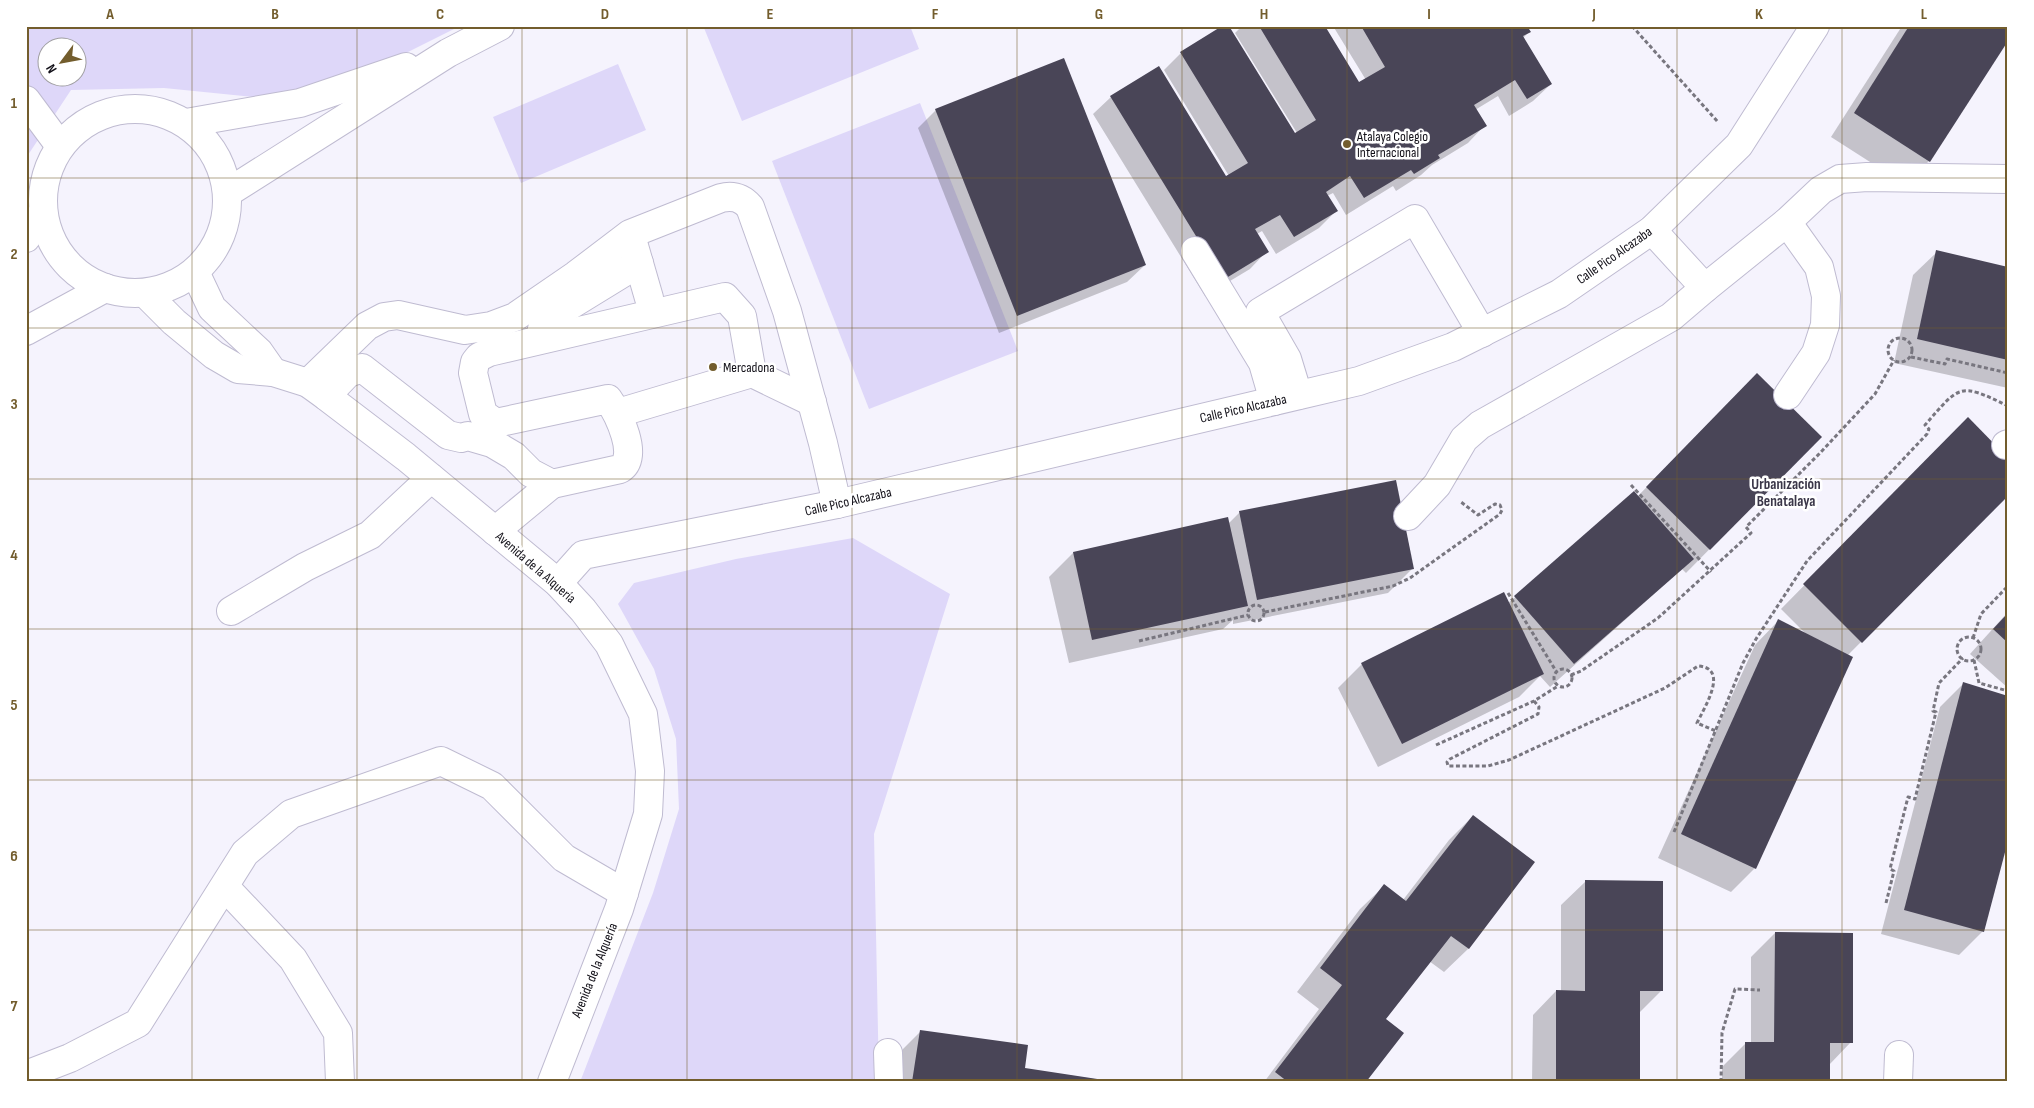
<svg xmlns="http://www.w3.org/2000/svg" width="2034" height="1108" font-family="'Sofia Sans Condensed',sans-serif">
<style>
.green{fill:#ded7f9;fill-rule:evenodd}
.shadow{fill:#0003}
.building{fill:#494557}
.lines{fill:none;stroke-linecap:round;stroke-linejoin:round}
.minor-casing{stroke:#bfbbd1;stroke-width:30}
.major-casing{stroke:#bfbbd1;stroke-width:30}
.path{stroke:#78767f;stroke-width:3;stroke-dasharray:4 2.5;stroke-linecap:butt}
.minor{stroke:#fff;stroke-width:28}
.major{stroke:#fff;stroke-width:28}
.grid{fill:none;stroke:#735d2d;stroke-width:1;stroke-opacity:0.55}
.poi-dot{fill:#735d2d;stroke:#fff;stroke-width:2}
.labels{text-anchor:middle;stroke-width:5;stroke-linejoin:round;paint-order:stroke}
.poi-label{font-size:14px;fill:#110f17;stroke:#fff;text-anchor:start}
.street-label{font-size:14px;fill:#110f17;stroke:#fff}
.neighbourhood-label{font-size:15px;font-weight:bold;fill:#3a3648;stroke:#fff}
.neatline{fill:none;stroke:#735d2d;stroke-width:2}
.grid-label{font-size:16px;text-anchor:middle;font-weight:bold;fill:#735d2d}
</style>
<rect width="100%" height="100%" fill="#f5f3fd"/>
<g class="green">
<path d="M26,26H460L376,68L263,98L164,88L71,90L26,158ZM48,48H78V78H48Z"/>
<polygon points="708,26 910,26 919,49 742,121 704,28"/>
<polygon points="618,64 646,130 521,183 493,117"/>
<polygon points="920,103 1018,351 869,409 772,161"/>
<polygon points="853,538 950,594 874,834 879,1082 580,1082 653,893 679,809 676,739 654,669 618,604 634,583 736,559"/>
</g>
<g class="shadow">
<polygon points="1242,26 1323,26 1359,84 1366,80 1333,26 1525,26 1529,32 1523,38 1551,84 1533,101 1509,116 1498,96 1475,110 1485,125 1468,143 1432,165 1421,175 1396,191 1393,186 1346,215 1333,193 1327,196 1336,211 1319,228 1276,254 1262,231 1257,234 1267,251 1250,269 1205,296 1093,114 1111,97 1226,178 1229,176 1164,70 1181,53 1294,135 1297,133 1235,33"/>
<polygon points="1902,26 2008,26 1929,161 1906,185 1831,137"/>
<polygon points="1064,60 1145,265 1127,282 999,333 918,128 936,110"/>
<polygon points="1937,252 2008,268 2008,388 1894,363 1913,275"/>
<polygon points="1733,398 1820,437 1686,573 1682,569 1550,687 1540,676 1519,697 1378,767 1338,688 1362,664 1508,603 1637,497"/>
<polygon points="1968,419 2008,494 1847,656 1755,868 1731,892 1658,858 1755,645 1778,621 1806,634 1781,609"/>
<polygon points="1240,512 1412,569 1388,593 1233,624 1233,620 1223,629 1069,663 1049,577 1073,553 1227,518 1228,524"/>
<polygon points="2008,612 2008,688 1970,654"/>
<polygon points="1963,684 1983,931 1959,955 1881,934 1940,707"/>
<polygon points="1473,816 1534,862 1468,949 1444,972 1429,961 1385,1019 1365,1082 1264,1082 1319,1009 1297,992 1360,909 1384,886 1403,900 1449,840"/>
<polygon points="1585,882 1661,991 1639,1013 1639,1082 1532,1082 1533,1015 1556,991 1561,991 1561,905"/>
<polygon points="1775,933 1851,1042 1829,1065 1829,1082 1722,1082 1722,1067 1746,1043 1751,1043 1751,957"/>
<polygon points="920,1032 1024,1069 1116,1082 893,1082 896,1056"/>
</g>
<g class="building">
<polygon points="1222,26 1229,26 1295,133 1316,120 1259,26 1325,26 1359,82 1385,67 1361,26 1527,26 1531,32 1523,36 1552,84 1527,99 1515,80 1474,105 1487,126 1438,155 1440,158 1414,174 1411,170 1364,198 1350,176 1326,192 1338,211 1294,237 1280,215 1255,229 1269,252 1223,280 1110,96 1159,66 1226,176 1248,163 1180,52"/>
<polygon points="1909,26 2008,26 2008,41 1930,162 1854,113"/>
<polygon points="1064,58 1146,265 1017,316 935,109"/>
<polygon points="1936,250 2008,267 2008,360 1917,339"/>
<polygon points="1757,373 1822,437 1710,550 1646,487"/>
<polygon points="1968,417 2008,458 2008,496 1862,643 1803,584"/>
<polygon points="1396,480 1414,569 1257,600 1239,511"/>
<polygon points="1634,491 1694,559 1574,664 1514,596"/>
<polygon points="1228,517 1248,606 1092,640 1073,552"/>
<polygon points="1504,592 1544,674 1402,744 1361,663"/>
<polygon points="2008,613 2008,643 1993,629"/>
<polygon points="1778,619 1853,657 1756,869 1681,834"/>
<polygon points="1963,682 2008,696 2008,841 1984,932 1904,910"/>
<polygon points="1473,815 1535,862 1469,949 1451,936 1386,1019 1404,1033 1366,1082 1288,1082 1275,1072 1342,985 1320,968 1384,884 1406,901"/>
<polygon points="1585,880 1663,881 1663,991 1640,991 1640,1082 1556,1082 1556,990 1585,991"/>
<polygon points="1775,932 1853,933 1853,1043 1830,1043 1830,1082 1745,1082 1745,1042 1774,1042"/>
<polygon points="920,1030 1028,1045 1025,1068 1117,1082 912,1082"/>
</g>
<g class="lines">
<g class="minor-casing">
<g id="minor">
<polyline points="26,100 60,146"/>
<polyline points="1787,222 1819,267 1826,296 1825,325 1816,353 1788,395"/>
<polyline points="1652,230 1705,288 1787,222 1821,190 1840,179 1867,177 2008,179"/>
<polyline points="634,246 649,298"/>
<polyline points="1195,251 1263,363 1274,401"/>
<polyline points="195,272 212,308 259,352 273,372"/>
<polyline points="145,293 174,322 214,355 238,369 273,372 308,383 326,396 406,457 558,583 583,610 609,644 643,714 650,771 648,814 619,909 552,1082"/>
<polyline points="542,328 551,317 639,263"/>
<path d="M308,383L367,326L384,317L398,315L465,330L491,326L515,317L576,275L630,234L721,198C733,195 742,198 750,207L787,311L823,443L837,504"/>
<polyline points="1298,395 1287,359 1260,312 1415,219 1482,333"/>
<path d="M326,396L348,373L362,368L448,435L461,438L468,436L492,443L514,456L531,473L552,484L620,469C640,457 618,413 608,399L496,423L483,414L473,373L475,362L479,357L489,352L725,297L742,316L752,373L812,402"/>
<polyline points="618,413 752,373"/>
<polyline points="2006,445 2008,444"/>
<polyline points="1408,516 1437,485 1464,439 1480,425 1671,317 1705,288"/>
<polyline points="495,531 552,484"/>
<polyline points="558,583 583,555 837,504 1359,381 1453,347 1559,294 1652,230 1739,145 1815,26"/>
<polyline points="231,611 305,567 370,535 431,478"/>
<polyline points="225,887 293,959 338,1033 340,1082"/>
<polyline points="888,1053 889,1082"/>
<polyline points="26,1075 70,1058 138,1023 245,853 291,814 441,761 492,786 564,858 624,893"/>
<polyline points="1898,1082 1899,1055"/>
</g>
</g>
<g class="major-casing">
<g id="major">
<circle cx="135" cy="201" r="92"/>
<polyline points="186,123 300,103 406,67"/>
<polyline points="227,193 448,53 500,26"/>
<polyline points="26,238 43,212"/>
<polyline points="26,331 105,288"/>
</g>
</g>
<g class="path">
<polyline points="1632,26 1718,122"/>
<circle cx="1900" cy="350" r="12"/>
<polyline points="1911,357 1945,364 1947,359 2008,373"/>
<polyline points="1631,485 1711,572"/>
<polyline points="1508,593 1556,671"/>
<circle cx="1256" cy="613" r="8"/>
<polyline points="1265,612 1393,586 1410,578 1500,514 1502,510 1500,505 1495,504 1478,515 1461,502"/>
<circle cx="1969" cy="649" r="12"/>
<polyline points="1973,638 1981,614 2006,588 2008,591"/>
<polyline points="1139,641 1248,615"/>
<polyline points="1974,660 1979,683 2008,691"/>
<circle cx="1563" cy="678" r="9"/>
<polyline points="1571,675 1581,671 1658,618 1751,533 1746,527 1820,453 1875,394 1894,360"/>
<path d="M1534,701L1539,707L1538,714L1450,759L1447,762L1448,766H1488L1509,760L1665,688L1698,666C1730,668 1704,708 1697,723L1716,731"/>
<polyline points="1436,745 1534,701 1558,686"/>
<path d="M1674,832L1743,663L1756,639L1807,561L1927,434L1929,429L1925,425C1960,385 1959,382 2008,406"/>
<polyline points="1886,903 1894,871 1890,869 1908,797 1915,799 1936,712 1933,711 1939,683 1963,658"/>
<polyline points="1721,1082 1722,1033 1735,989 1760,990"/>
</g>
<use href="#minor" class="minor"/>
<use href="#major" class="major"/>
</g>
<path class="grid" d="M192,26V1082M357,26V1082M522,26V1082M687,26V1082M852,26V1082M1017,26V1082M1182,26V1082M1347,26V1082M1512,26V1082M1677,26V1082M1842,26V1082M26,178H2008M26,328H2008M26,479H2008M26,629H2008M26,780H2008M26,930H2008"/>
<g class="poi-dot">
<circle cx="1347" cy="144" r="5"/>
<circle cx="713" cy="367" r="5"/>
</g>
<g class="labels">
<g class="poi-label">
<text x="1357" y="141">Atalaya Colegio<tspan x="1357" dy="16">Internacional</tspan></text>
<text x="723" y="372">Mercadona</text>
</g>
<g class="street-label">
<text transform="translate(1614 255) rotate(-35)" y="5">Calle Pico Alcazaba</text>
<text transform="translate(1243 408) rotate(-13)" y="5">Calle Pico Alcazaba</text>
<text transform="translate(848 501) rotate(-13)" y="5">Calle Pico Alcazaba</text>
<text transform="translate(536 567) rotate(41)" y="5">Avenida de la Alquería</text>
<text transform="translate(594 970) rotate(-68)" y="5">Avenida de la Alquería</text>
</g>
<g class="neighbourhood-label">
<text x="1786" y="489">Urbanización<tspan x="1786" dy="17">Benatalaya</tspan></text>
</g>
</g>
<rect width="2034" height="1108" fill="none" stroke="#ffffff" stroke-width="55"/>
<g transform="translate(62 62) rotate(238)"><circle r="24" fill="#ffffff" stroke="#a09fa2"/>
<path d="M0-4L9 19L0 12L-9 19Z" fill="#735d2d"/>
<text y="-8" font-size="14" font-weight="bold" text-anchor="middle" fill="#110f17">N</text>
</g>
<rect x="28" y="28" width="1978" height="1052" class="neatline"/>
<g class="grid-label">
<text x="110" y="19">A</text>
<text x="275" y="19">B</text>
<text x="440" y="19">C</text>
<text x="605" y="19">D</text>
<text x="770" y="19">E</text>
<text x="935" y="19">F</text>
<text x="1099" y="19">G</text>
<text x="1264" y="19">H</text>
<text x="1429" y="19">I</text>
<text x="1594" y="19">J</text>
<text x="1759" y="19">K</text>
<text x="1924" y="19">L</text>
<text x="14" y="108">1</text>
<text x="14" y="259">2</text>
<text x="14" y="409">3</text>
<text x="14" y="560">4</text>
<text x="14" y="710">5</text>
<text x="14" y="861">6</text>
<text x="14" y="1011">7</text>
</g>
</svg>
